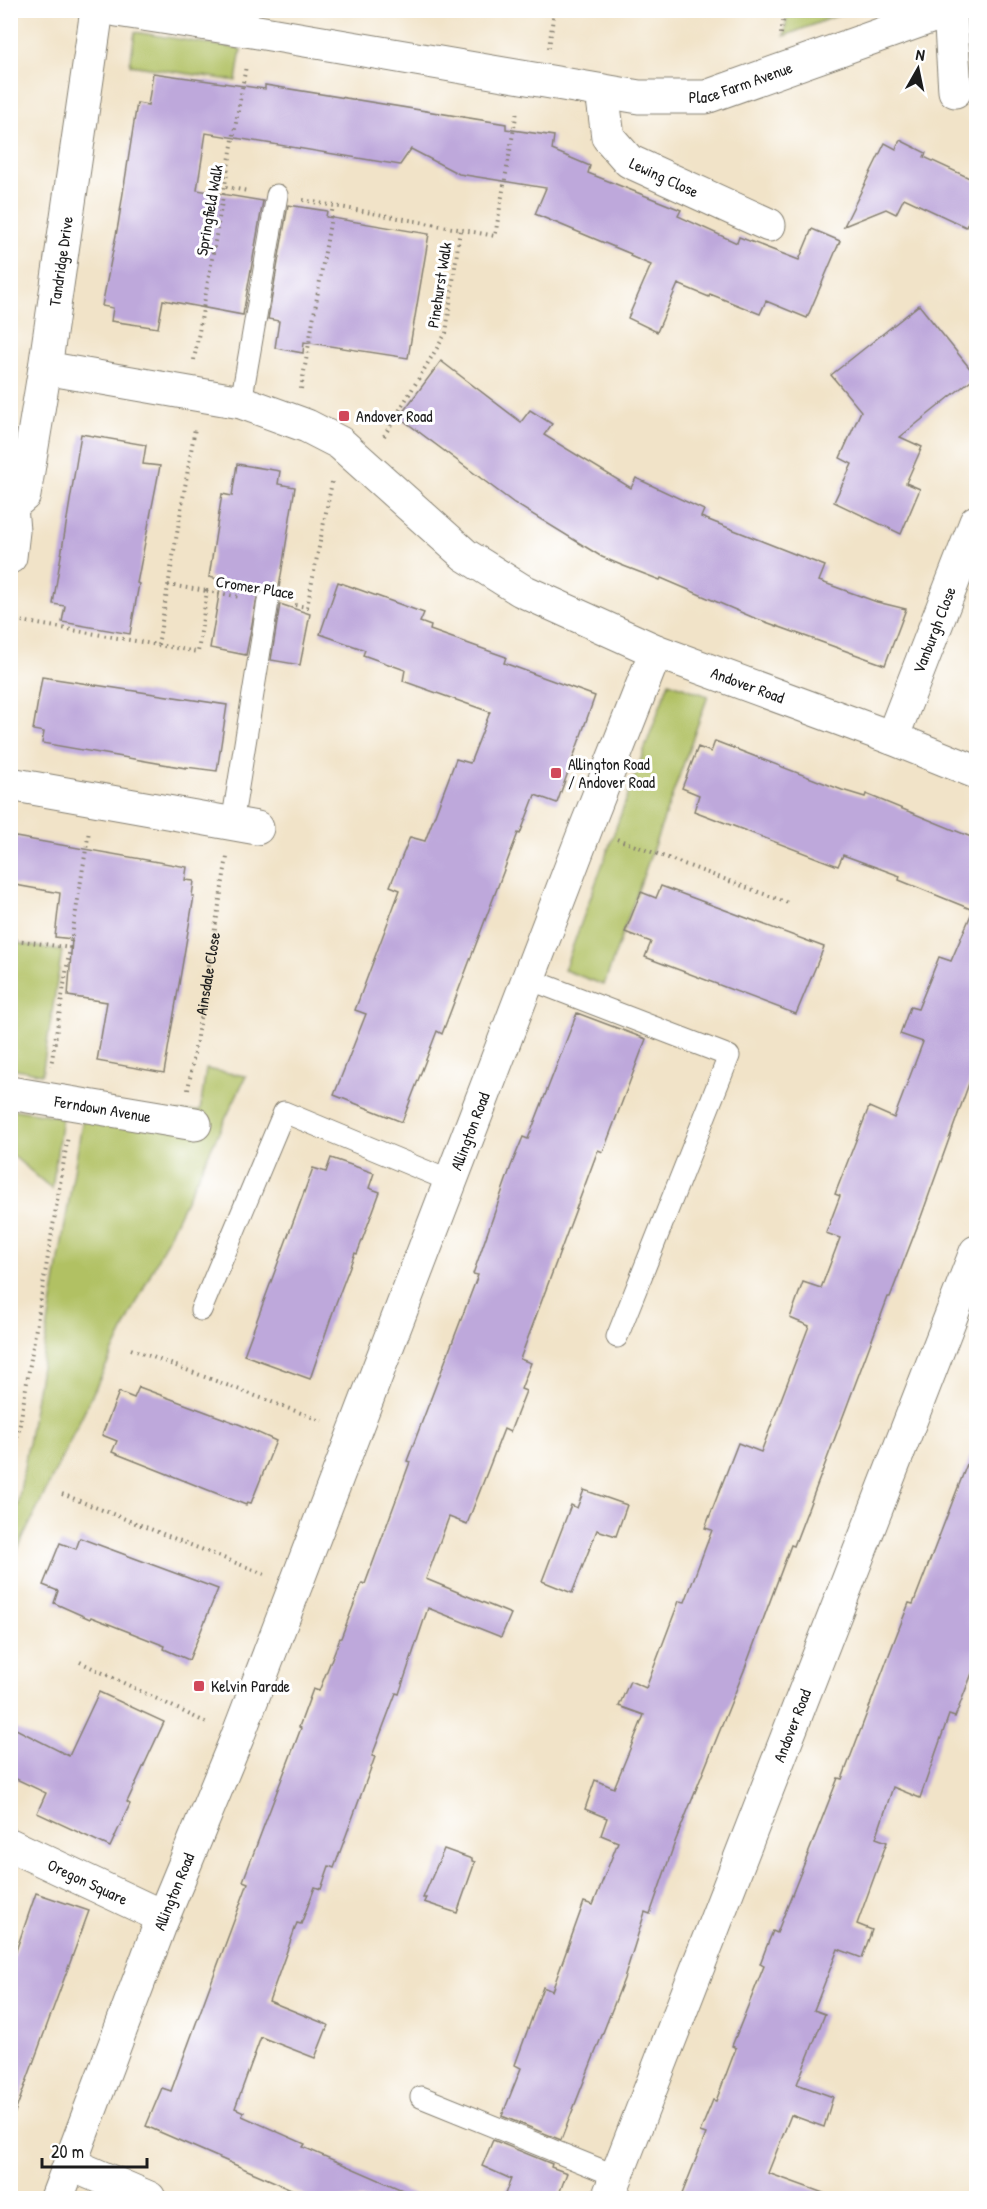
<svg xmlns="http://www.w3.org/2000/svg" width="987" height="2209" font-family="'Patrick Hand',sans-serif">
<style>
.green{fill:#b1c163;stroke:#666e40;stroke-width:1.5}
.building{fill:#bea8db}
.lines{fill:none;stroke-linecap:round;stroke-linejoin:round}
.service-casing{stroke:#868072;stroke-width:23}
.minor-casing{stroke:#868072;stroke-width:35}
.path{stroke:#868072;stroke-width:4;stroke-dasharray:1.5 4.5;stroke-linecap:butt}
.service{stroke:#fff;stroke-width:21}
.minor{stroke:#fff;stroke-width:33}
.poi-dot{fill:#d1495b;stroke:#fff;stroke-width:2}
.labels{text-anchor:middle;stroke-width:6;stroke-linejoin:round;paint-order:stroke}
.street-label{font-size:16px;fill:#1c1c1c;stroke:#fff}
.poi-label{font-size:16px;fill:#1c1c1c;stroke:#fff;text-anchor:start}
</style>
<rect width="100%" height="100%" fill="#fff"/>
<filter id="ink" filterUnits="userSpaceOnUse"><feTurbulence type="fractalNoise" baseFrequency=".0167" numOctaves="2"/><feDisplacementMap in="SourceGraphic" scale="12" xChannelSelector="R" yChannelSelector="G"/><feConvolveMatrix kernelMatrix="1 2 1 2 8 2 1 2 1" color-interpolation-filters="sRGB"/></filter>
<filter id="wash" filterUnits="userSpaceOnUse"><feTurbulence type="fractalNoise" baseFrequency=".008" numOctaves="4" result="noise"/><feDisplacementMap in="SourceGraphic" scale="24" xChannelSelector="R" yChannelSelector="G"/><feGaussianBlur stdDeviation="1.35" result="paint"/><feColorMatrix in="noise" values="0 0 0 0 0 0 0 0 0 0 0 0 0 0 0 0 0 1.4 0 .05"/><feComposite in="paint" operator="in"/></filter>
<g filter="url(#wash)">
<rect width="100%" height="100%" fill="#f1e3c8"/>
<g class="green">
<polygon points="788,11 788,10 849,11 784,36"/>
<polygon points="135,32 241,49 236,81 130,65"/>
<polygon points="669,682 708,696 604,985 564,970"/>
<polygon points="11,942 62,951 42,1074 11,1068"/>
<polygon points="206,1069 246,1076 11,1563 11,1545 83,1117 200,1111"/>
<polygon points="10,1109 62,1117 52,1189 11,1154"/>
</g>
<g id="blocks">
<g class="building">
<polygon points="153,73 265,89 265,85 506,124 506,129 554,136 552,150 590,166 588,173 681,210 678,216 737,243 739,237 799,260 812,229 840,241 807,318 766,301 760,314 710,294 709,297 678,284 657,332 628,318 651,265 630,256 631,254 535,214 546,188 459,174 411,149 400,165 206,133 197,190 263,201 243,315 163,300 158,328 111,321 113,308 102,306 118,225 137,103 148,105"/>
<polygon points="900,140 926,153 924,157 976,181 976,204 966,227 904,198 896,214 886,209 844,226 885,143 896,149"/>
<polygon points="288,205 327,211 326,217 429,234 408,358 304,342 303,353 275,348 279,321 268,319"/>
<polygon points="919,305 976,376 900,437 922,447 906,483 920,489 901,534 834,502 852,464 840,458 861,411 831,375"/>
<polygon points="441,361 521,422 530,410 552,424 544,435 631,488 636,478 704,510 701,517 825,566 819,581 877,602 906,609 885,665 752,617 661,578 660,580 621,565 602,557 514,503 399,417"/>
<polygon points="81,434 146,445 143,464 160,466 137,583 139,584 130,634 62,622 65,606 53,604"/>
<polygon points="237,464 280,471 278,484 295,487 278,594 269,588 263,589 258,593 246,655 210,648 220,589 217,588 218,579 209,577 222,494 232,496"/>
<polygon points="338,582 424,613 420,622 431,626 430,630 506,657 504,663 595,696 557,803 535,795 520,834 518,833 442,1034 437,1031 402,1122 334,1095 366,1014 355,1010 400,890 390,886 410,837 425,841 456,759 470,763 490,712 403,681 405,670 363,655 365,650 320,634"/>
<polygon points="280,604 310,614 300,665 271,660"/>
<polygon points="42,677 227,705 217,771 186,767 186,768 42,743 44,732 33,730"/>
<polygon points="715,741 842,790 865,797 866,794 976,839 976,1064 921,1217 890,1297 888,1297 807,1512 794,1546 791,1545 745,1668 675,1842 650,1914 645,1912 624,1979 561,2140 502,2116 521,2068 515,2065 543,1987 552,1991 584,1902 593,1905 618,1842 601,1835 607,1818 585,1809 595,1780 614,1788 644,1715 619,1706 630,1681 646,1688 679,1601 685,1602 712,1530 705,1528 738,1443 761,1452 809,1326 790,1318 803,1282 821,1288 840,1238 826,1233 840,1196 835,1194 869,1107 894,1118 923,1042 900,1034 910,1007 918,1009 939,957 951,961 973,910 899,880 900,876 843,855 838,866 694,811 699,795 682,788 698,747 711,752"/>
<polygon points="10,836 187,867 185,880 194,881 192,896 194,896 164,1073 97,1061 107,1002 68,996 72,939 55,937 60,893 10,884"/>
<polygon points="661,886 824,947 796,1014 645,957 651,942 625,932 641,892 656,898"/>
<polygon points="577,1013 646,1039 603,1152 598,1150 520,1359 531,1363 521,1389 526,1391 510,1432 504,1429 467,1524 449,1517 426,1579 511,1614 501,1637 428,1608 399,1694 396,1693 372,1756 375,1757 334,1868 329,1866 321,1889 315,1887 301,1924 297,1923 269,2001 328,2025 315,2058 261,2037 235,2108 244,2112 242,2116 305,2144 303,2147 423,2199 314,2199 146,2126 162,2088 171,2091 248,1883 243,1881 301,1728 299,1727 313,1689 319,1691 340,1638 341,1638 362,1583 365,1584 410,1462 407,1461 478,1275 473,1274 511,1166 523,1137 528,1139"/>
<polygon points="331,1158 374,1173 369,1188 380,1192 357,1254 355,1253 336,1303 310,1379 244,1355 313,1168 326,1172"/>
<polygon points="139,1387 241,1425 276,1441 251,1503 247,1502 246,1505 112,1452 117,1441 102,1435 119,1392 134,1398"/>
<polygon points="974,1446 976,1446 976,1663 955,1717 949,1715 920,1798 893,1787 876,1838 887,1842 857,1924 872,1930 862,1958 838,1949 814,2010 825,2014 797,2084 833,2097 824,2127 791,2115 768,2173 829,2195 829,2199 680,2199 706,2134 700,2132 713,2100 716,2101 736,2048 732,2046 764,1966 760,1964 766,1948 773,1931 777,1933 838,1778 842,1779 895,1639 909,1603 913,1604"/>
<polygon points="584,1490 627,1505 616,1536 597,1530 572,1593 542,1581 571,1505 577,1508"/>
<polygon points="80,1538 218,1589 189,1660 164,1649 165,1646 91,1617 90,1619 54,1603 58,1591 43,1585 60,1543 76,1549"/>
<polygon points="99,1692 164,1722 127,1802 130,1804 110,1847 37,1813 46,1793 10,1776 10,1726 69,1756"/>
<polygon points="444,1849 472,1859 472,1861 475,1862 457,1913 424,1902 426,1898 423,1898"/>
<polygon points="36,1893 89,1911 14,2115 10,2115 10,1968"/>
<polygon points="493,2140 552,2164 551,2167 567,2173 557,2199 503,2199 511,2179 482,2166"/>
</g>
</g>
</g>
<g filter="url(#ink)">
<use href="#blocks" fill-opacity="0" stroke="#868072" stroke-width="1.5"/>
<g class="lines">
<g class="service-casing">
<g id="service">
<polyline points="241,402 277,195"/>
<polyline points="232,824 268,601"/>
<polyline points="529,979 729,1056 617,1337"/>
<polyline points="201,1310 284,1112 450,1181"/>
<polyline points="421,2097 616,2176"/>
</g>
</g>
<g class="minor-casing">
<g id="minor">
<path id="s2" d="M117,10L252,31L639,97H706L950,10"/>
<polyline points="950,11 955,91"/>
<path id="s3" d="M602,91L608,137L629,161L769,225"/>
<path id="s4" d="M45,368L241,402L307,426L340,443L465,555L521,590L656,651L892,738L976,772"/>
<path id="s5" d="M10,507L24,495L45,368L97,10"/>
<polyline points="10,557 13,531 11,507"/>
<path id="s6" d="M892,738L976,522"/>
<polyline points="10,784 257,828"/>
<path id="s7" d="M10,1093L195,1124"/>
<path id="s8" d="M10,1845L163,1917"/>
<polyline points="70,2164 149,2198"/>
<path id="s9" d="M57,2198L163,1917L237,1738L586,828L656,651"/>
<path id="s10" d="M608,2198L976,1252"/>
</g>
</g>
<g class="path">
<polyline points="781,34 785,10"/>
<polyline points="549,48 554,10"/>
<polyline points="226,187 248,191"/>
<polyline points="303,200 495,236 517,111"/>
<polyline points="194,360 246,66"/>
<polyline points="301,389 333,206"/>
<polyline points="384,436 446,333 460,230"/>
<polyline points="168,585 207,591"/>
<polyline points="295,605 307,607 332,482"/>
<polyline points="10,619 198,652 207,591 240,597"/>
<polyline points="158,645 195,428"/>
<polyline points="617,839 788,903"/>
<polyline points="10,939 70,948 51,1066"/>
<polyline points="70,948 89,831"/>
<path id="s1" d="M188,1090L227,857"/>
<polyline points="131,1349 322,1421"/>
<polyline points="10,1441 17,1442 68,1136"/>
<polyline points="10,1484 17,1442"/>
<polyline points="62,1494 264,1574"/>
<polyline points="80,1662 207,1723"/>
</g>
<use href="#service" class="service"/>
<use href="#minor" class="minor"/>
</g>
</g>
<g class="poi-dot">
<rect x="338" y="410" width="12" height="12" rx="3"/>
<rect x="550" y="767" width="12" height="12" rx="3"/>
<rect x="193" y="1680" width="12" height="12" rx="3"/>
</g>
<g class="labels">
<g class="street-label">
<text dy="6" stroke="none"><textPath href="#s2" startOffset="633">Place Farm Avenue</textPath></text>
<text dy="6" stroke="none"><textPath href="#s3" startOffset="117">Lewing Close</textPath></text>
<text transform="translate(209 210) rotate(-80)" y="6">Springfield Walk</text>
<text dy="6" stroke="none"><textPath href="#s5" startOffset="255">Tandridge Drive</textPath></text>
<text transform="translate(439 285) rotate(-81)" y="6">Pinehurst Walk</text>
<text transform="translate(255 587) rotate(9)" y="6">Cromer Place</text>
<text dy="6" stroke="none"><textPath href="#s6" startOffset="116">Vanburgh Close</textPath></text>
<text dy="6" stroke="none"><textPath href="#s4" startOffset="786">Andover Road</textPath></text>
<text dy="6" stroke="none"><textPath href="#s1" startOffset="118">Ainsdale Close</textPath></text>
<text dy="6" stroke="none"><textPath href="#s7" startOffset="94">Ferndown Avenue</textPath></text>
<text dy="6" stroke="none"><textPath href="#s9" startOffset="1144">Allington Road</textPath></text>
<text dy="6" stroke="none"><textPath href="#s10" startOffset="507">Andover Road</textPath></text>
<text dy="6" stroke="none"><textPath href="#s8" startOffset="86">Oregon Square</textPath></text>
<text dy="6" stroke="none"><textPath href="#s9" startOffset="328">Allington Road</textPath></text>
</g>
<g class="poi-label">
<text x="356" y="422">Andover Road</text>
<text x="568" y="770">Allington Road<tspan x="568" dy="18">/ Andover Road</tspan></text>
<text x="211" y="1692">Kelvin Parade</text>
</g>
</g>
<rect width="987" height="2209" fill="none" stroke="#fff" stroke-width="36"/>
<g transform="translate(918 69) rotate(9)" stroke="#ffffff" stroke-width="4.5" paint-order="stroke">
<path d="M0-4.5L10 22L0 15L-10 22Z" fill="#1c1c1c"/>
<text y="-9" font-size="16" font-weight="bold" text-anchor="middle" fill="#1c1c1c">N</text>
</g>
<path d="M42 2158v9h105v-9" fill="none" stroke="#1c1c1c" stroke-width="3"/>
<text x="51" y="2158" font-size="18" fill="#1c1c1c" stroke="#ffffff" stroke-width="4.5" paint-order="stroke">20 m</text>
</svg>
